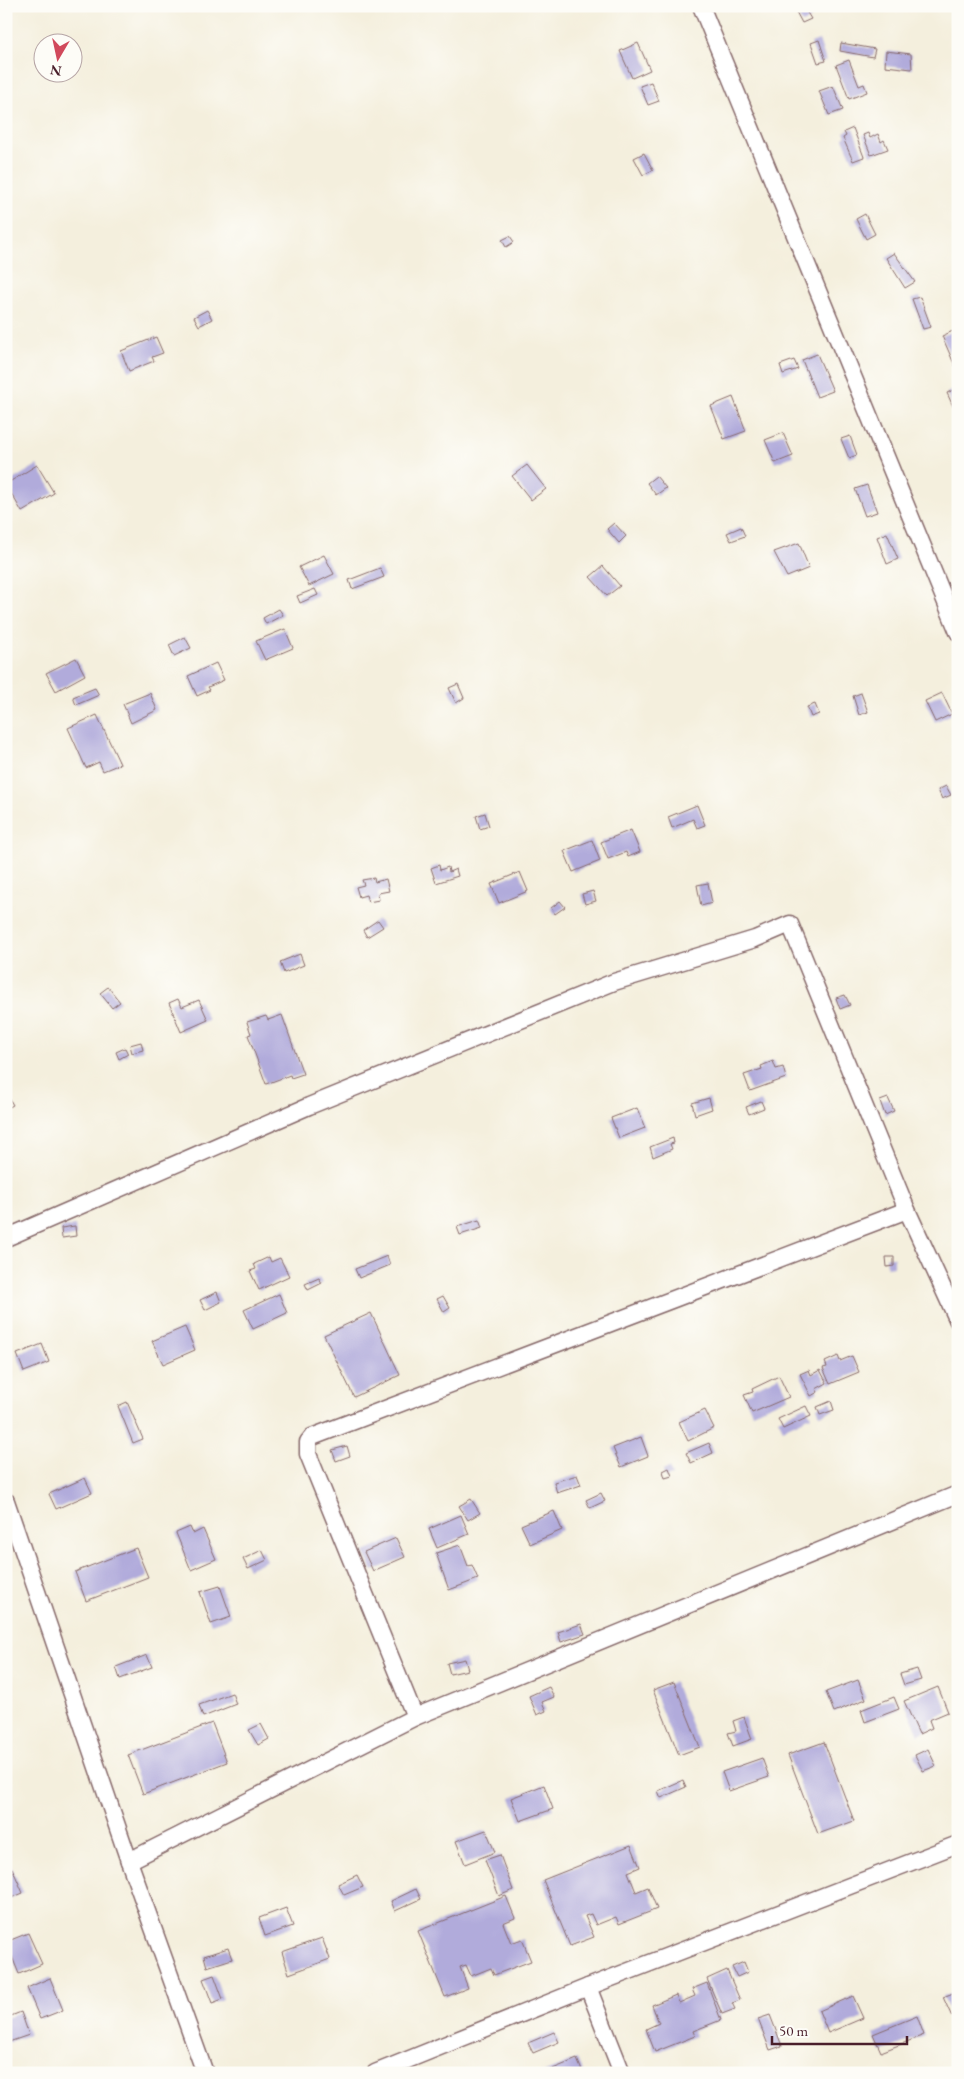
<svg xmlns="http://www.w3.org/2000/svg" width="964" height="2079" font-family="'EB Garamond',serif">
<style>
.building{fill:#b1abdb}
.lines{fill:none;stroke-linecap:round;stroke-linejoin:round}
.street-casing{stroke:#866869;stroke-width:19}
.street{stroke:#fff;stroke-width:16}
</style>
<rect width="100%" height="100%" fill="#fdfcf7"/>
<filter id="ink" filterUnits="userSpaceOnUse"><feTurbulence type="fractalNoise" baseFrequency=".02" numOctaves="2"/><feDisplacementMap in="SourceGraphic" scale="10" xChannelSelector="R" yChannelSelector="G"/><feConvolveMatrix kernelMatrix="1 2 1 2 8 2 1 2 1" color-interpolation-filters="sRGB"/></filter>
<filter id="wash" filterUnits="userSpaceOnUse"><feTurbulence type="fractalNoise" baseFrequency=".0096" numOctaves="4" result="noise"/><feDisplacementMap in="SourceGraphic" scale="20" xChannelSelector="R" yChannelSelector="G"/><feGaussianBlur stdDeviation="1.12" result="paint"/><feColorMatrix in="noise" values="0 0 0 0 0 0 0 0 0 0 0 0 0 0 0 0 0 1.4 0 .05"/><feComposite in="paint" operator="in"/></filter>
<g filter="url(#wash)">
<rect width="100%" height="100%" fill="#f4efdd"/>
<g id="blocks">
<g class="building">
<polygon points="793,6 803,6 811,19 802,23"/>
<polygon points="819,40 826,61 818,63 811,43"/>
<polygon points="638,43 650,70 632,78 620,51"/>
<polygon points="841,43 875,49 873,57 840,51"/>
<polygon points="886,51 911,54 912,69 885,66"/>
<polygon points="849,60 859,86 864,84 867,92 849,99 836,65"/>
<polygon points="651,82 659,101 648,105 640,86"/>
<polygon points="833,86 843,110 829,115 819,91"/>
<polygon points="853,128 864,157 853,161 843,138 846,136 844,132"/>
<polygon points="868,133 870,138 878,134 881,142 884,140 888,149 871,155 863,135"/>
<polygon points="644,153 653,170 643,175 634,158"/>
<polygon points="865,214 875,234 866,239 856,219"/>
<polygon points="510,236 514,242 506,247 502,240"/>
<polygon points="894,253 915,282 905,288 886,258"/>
<polygon points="920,297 931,327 923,329 912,299"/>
<polygon points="207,310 212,319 199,326 194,317"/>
<polygon points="955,330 958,337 958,365 955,366 942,336"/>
<polygon points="156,337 163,353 152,357 154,361 129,371 121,351"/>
<polygon points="817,354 833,391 817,397 802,360"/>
<polygon points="794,360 798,369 783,374 780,365"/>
<polygon points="955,389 958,394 956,413 947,393"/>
<polygon points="733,397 746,431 724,439 711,406"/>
<polygon points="783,433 793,456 775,463 765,440"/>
<polygon points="850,436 857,455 849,458 841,439"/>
<polygon points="37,465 54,493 22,512 6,484"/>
<polygon points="527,465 546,489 531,500 512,476"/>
<polygon points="656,476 666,488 656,495 647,483"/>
<polygon points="867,485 877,512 865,516 855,489"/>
<polygon points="614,523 626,536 619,543 607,529"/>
<polygon points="741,527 745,536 731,541 727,533"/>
<polygon points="887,533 898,559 887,564 877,537"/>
<polygon points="799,543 809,568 787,577 774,552"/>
<polygon points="324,555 334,574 309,586 299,567"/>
<polygon points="603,566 620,586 607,596 590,577"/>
<polygon points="380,568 384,577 352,589 349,580"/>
<polygon points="315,589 318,595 300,603 297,596"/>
<polygon points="279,609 283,615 266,624 263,618"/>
<polygon points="285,629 293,648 265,660 256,641"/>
<polygon points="185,637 191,648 174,656 169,645"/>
<polygon points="76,658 85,675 56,691 46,673"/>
<polygon points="216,663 224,680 208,687 210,690 197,696 188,676"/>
<polygon points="458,684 464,698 456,703 449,688"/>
<polygon points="95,688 99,695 76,705 73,697"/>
<polygon points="150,693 157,710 131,723 123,704"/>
<polygon points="861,693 868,712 859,715 853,696"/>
<polygon points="942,693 952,714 935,722 925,701"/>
<polygon points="815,704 819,714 811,717 807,707"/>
<polygon points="97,715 120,764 103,771 99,762 86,768 68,728"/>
<polygon points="946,786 951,795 942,799 938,790"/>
<polygon points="697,805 705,825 697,828 693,819 672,828 668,817"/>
<polygon points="485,813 489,826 480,829 476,816"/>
<polygon points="631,830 640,852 628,857 626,852 608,859 601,842"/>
<polygon points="592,840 600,861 573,872 564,851"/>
<polygon points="439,865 440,870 448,867 449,872 456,869 458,876 436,883 431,868"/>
<polygon points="520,872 528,891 499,903 491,884"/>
<polygon points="374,878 375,882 386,879 389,891 378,893 379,900 368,902 366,895 359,897 356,887 364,885 362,880"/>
<polygon points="708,883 712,903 701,906 697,885"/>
<polygon points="593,891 596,901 585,904 582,894"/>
<polygon points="560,901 565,907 555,914 551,908"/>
<polygon points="378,920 383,927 367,937 363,930"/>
<polygon points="300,954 304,965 284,973 280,962"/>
<polygon points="108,987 120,1002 112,1008 100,993"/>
<polygon points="845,995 850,1005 840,1009 836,998"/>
<polygon points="178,999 182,1007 199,1000 208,1020 181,1032 169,1003"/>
<polygon points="282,1015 303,1074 291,1078 290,1075 266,1084 248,1035 251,1034 247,1022 266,1016 268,1020"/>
<polygon points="141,1042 143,1050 132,1053 130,1045"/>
<polygon points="125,1048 128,1054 119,1059 116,1052"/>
<polygon points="773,1061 776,1069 783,1067 786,1078 750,1091 744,1075 762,1069 761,1066"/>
<polygon points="9,1098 13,1105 6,1109 6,1099"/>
<polygon points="709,1098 712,1109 695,1115 692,1103"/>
<polygon points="888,1098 894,1111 885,1115 880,1101"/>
<polygon points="761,1101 764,1108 749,1114 746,1107"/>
<polygon points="637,1108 645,1128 619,1138 611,1118"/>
<polygon points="673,1138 674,1143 670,1144 672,1149 653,1157 650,1147"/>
<polygon points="479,1220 482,1228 460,1235 457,1227"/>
<polygon points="75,1226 76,1236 62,1238 61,1228"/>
<polygon points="387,1256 390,1265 359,1278 355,1269"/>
<polygon points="269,1257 271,1262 280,1258 289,1276 259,1290 250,1271 256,1269 254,1264"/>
<polygon points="886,1257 894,1257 894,1266 887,1267"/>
<polygon points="319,1278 322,1283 308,1290 305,1284"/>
<polygon points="217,1292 221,1302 205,1310 200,1300"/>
<polygon points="279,1294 287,1313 253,1329 244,1310"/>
<polygon points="443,1296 450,1308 444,1312 437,1299"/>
<polygon points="371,1313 400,1375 354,1397 324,1335"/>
<polygon points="185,1327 195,1350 163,1364 152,1341"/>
<polygon points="42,1344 49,1362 24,1372 17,1354"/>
<polygon points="838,1356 840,1361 852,1356 859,1372 830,1384 823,1368 827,1367 825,1362"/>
<polygon points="809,1370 811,1375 820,1370 827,1383 816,1389 818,1392 811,1396 800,1374"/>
<polygon points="779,1376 789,1397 752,1413 744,1395 753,1392 752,1389"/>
<polygon points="831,1401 834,1410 820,1415 817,1407"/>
<polygon points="127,1402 143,1439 133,1443 118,1406"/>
<polygon points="806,1406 811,1416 783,1429 778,1419"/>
<polygon points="705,1410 714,1428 688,1441 679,1422"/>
<polygon points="641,1437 648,1456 621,1467 613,1448"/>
<polygon points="709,1443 713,1453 691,1463 686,1453"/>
<polygon points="347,1446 350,1456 336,1461 332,1450"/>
<polygon points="669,1468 672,1476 665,1478 663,1471"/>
<polygon points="577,1475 581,1485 557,1493 554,1482"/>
<polygon points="85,1478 92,1493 56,1509 49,1494"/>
<polygon points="601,1493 605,1501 590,1508 586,1500"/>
<polygon points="471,1499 480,1513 468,1520 459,1506"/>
<polygon points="554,1511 562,1530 530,1544 521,1525"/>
<polygon points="461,1515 469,1534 437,1548 429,1529"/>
<polygon points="190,1527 193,1534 203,1529 216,1559 191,1570 176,1533"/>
<polygon points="396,1538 405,1557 373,1571 364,1552"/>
<polygon points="460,1545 468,1566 472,1565 478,1579 449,1590 436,1553"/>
<polygon points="136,1548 148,1577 86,1601 75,1572"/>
<polygon points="262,1550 267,1560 248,1569 243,1559"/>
<polygon points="220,1586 231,1617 211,1624 200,1592"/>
<polygon points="581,1624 585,1634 561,1642 558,1632"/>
<polygon points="147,1655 152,1667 120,1679 116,1667"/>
<polygon points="465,1659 468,1670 450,1674 447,1663"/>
<polygon points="917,1669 921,1680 904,1685 900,1674"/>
<polygon points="858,1680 866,1699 834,1712 826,1692"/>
<polygon points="674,1682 700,1747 679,1755 653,1690"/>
<polygon points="549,1687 554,1697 542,1702 546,1711 537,1715 529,1696"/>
<polygon points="938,1687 948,1712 929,1720 932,1728 919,1734 904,1701"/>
<polygon points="232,1693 236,1704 203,1717 199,1705"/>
<polygon points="894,1697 899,1709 865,1722 861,1710"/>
<polygon points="744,1717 752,1739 733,1746 728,1733 736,1731 733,1721"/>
<polygon points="212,1723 227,1762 143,1794 128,1755"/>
<polygon points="261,1724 269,1739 258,1745 249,1730"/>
<polygon points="824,1742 854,1821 818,1834 788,1755"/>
<polygon points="928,1749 936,1766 923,1771 915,1755"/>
<polygon points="762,1758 769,1777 729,1791 722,1772"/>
<polygon points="683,1780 686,1787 661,1798 658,1791"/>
<polygon points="544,1785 553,1809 520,1821 511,1798"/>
<polygon points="486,1830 495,1852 465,1864 456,1841"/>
<polygon points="631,1845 640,1867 628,1872 636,1892 648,1887 657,1909 619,1924 616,1917 596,1925 591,1914 585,1916 594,1937 570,1946 543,1880"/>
<polygon points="500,1855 513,1890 499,1896 485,1860"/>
<polygon points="12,1868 23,1893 6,1900 6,1870"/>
<polygon points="357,1875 363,1887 344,1895 338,1884"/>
<polygon points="416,1889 421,1899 395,1911 391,1901"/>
<polygon points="506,1896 515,1918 503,1923 511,1943 522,1939 531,1961 494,1975 491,1968 471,1976 466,1965 460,1967 468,1988 445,1997 418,1931"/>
<polygon points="286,1908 293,1926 265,1936 259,1918"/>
<polygon points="28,1933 42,1964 19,1974 6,1942"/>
<polygon points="322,1938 330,1959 289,1974 282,1952"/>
<polygon points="228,1948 232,1959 207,1967 204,1956"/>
<polygon points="744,1962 748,1972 737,1977 732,1967"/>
<polygon points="727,1970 740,2000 732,2003 735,2009 722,2014 707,1979"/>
<polygon points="214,1975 223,1999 212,2003 203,1979"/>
<polygon points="50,1978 63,2010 40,2019 27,1988"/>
<polygon points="707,1983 721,2020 693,2031 695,2036 655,2052 646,2029 659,2023 652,2005 676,1995 679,2003 695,1996 692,1989"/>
<polygon points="958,1991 958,2014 952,2017 943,1997"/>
<polygon points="853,1996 863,2018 828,2033 819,2011"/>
<polygon points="21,2012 29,2035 6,2043 6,2018"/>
<polygon points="770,2015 782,2046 770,2050 758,2019"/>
<polygon points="917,2016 924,2035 881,2052 873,2034"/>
<polygon points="554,2032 559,2042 533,2053 528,2043"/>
<polygon points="577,2059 583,2073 543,2073"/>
</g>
</g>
</g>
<g filter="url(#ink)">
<use href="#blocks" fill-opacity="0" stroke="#866869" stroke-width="1"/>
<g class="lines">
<g class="street-casing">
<g id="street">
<polyline points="701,6 958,632"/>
<polyline points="6,1238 309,1106 614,982 755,939 790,924 907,1210 958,1321"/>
<polyline points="6,1501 129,1861 205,2073"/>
<polyline points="415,1717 308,1454 308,1442 312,1437 907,1210"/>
<polyline points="129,1861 415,1717 958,1494"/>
<polyline points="588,1987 622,2073"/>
<polyline points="375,2073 588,1987 958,1844"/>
</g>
</g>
<use href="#street" class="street"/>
</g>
</g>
<rect width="964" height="2079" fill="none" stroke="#fdfcf7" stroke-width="25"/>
<g transform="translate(58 58) rotate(189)"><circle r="24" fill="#fdfcf7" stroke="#b5a4a5"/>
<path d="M0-4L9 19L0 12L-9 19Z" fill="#d1495b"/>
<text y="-8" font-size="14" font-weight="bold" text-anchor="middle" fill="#4a1f2b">N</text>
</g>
<path d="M772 2036v8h135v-8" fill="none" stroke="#4a1f2b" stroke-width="2.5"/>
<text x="779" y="2036" font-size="15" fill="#4a1f2b" stroke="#fdfcf7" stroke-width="4" paint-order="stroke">50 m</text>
</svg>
